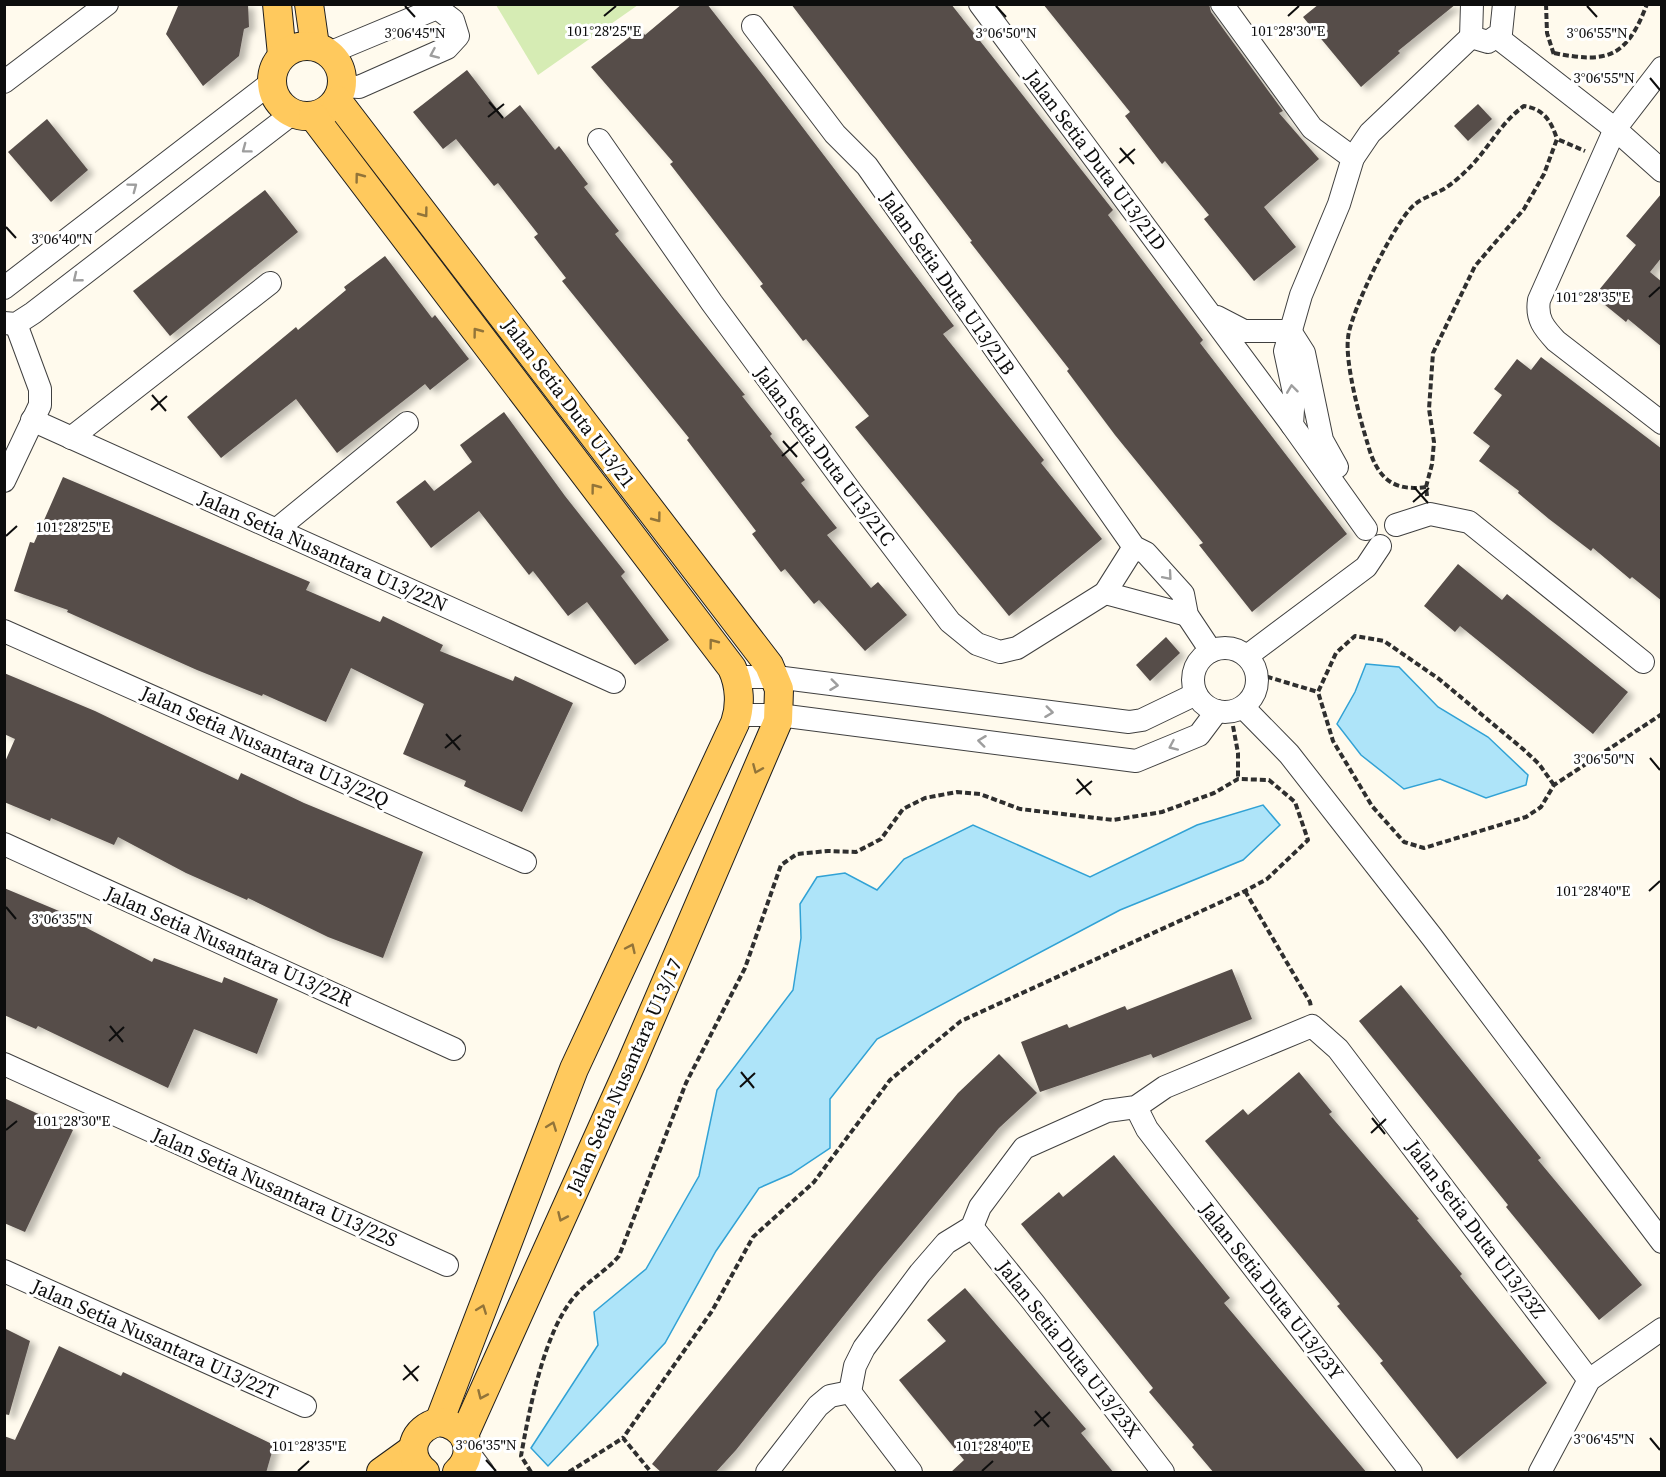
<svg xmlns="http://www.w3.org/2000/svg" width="1666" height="1477" font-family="'Source Serif 4',serif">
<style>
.green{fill:#d6ecb4}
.water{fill:#aee4f9;stroke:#31a2d5;stroke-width:1.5}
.building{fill:#564d49;filter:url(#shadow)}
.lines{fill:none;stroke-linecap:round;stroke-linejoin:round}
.minor-casing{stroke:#404040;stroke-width:24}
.major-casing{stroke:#1e1e1e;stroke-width:30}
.path{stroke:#2f2f2f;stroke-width:4;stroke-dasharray:6 3;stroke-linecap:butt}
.minor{stroke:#fff;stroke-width:22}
.major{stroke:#ffc95d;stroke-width:28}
.oneway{stroke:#9e9e9e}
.oneway2{stroke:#927439}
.ticks{fill:none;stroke:#0d0d0d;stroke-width:2}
.labels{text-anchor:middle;stroke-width:6;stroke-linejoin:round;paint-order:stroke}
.street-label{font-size:20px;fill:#0d0d0d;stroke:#fff}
.ticks-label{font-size:15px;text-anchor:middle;fill:#0d0d0d;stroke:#fff;stroke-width:6;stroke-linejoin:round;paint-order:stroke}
</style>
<defs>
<filter id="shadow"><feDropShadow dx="6" dy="4" stdDeviation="3" flood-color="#0004"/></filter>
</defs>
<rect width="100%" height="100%" fill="#fffaed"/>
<polygon class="green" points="496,5 638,5 538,75"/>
<g class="water">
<polygon points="1366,664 1399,667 1438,707 1488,737 1528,775 1526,785 1486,798 1440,779 1404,789 1361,755 1337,724 1355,692"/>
<polygon points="1263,805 1280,825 1243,860 1120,910 877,1039 830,1099 830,1148 791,1174 759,1188 716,1251 665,1343 548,1466 531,1448 598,1345 594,1312 646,1269 699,1176 717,1090 793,990 801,938 800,904 817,877 845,873 877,890 904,859 973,825 1090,877 1197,825"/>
</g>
<g class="building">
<polygon points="248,4 249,27 244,29 239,56 203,86 166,34 178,6"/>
<polygon points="682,4 707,4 765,78 954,326 943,334 1044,460 1041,463 1102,539 1009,616 855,427 869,416 806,339 803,341 760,286 763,284 670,164 673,162 591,67 640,29 645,35"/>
<polygon points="791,4 951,4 1113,210 1108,215 1203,340 1200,343 1347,534 1252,612 1199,545 1203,543 1115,435 1067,371 1069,369 970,242 972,241"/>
<polygon points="1043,4 1209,4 1211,12 1283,111 1279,113 1319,159 1264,207 1296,247 1254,281 1204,219 1209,215 1165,161 1162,164 1125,116 1130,112"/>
<polygon points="1319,4 1456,4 1398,51 1400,53 1361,87 1303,17"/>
<polygon points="467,70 504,118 520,105 555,150 559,146 588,184 584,187 619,231 615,234 745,395 742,396 772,434 770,436 805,480 801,483 837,528 827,535 871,588 878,582 907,615 865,651 819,600 814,604 785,569 781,572 752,534 756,531 687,440 689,438 562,281 566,278 534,237 538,234 498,183 494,186 456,139 443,149 413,112"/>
<polygon points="1478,104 1492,119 1468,141 1454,126"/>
<polygon points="47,119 88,170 51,202 8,152"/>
<polygon points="265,190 298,232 170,336 133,291"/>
<polygon points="1662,193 1662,257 1650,272 1662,282 1662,347 1628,319 1626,322 1594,296 1636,245 1626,236"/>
<polygon points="385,256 432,318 435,315 469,359 430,390 425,384 337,453 296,399 221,458 187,417 296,327 298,330 346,290 344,287"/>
<polygon points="1541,357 1662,449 1662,601 1632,577 1630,579 1593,548 1591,551 1549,519 1518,493 1519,491 1479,461 1490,446 1473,433 1502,395 1494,389 1517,359 1531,370"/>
<polygon points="504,412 565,496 625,572 621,576 669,640 635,665 587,602 568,616 533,571 529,575 479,511 431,548 396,502 425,480 434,491 472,462 460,445"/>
<polygon points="63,477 310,582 306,590 380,622 383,616 443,645 440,651 513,681 515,676 573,703 522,812 464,786 466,781 403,754 424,704 351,668 326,722 263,694 262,696 197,670 67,612 68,610 14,591 30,542 34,543"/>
<polygon points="1458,564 1502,600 1507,594 1628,692 1593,734 1460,626 1455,632 1424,606"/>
<polygon points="1166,637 1180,653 1150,681 1136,665"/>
<polygon points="4,673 95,711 238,780 241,773 304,803 423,852 383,958 328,937 248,898 247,900 186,873 118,837 114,845 51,818 50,821 4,802 4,764 15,739 4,734"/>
<polygon points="4,888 83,921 81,925 152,962 154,958 222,983 224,977 278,999 257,1054 194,1029 168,1088 38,1026 36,1029 4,1015"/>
<polygon points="1232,969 1252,1019 1153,1058 1151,1054 1040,1092 1021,1042 1067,1024 1069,1028 1125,1006 1127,1010"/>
<polygon points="1401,985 1541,1158 1538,1160 1642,1285 1599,1320 1506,1207 1508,1205 1359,1021"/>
<polygon points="999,1054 1037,1093 999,1128 877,1274 736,1450 715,1473 662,1473 652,1464 958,1093"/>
<polygon points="1299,1072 1332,1112 1329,1114 1419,1219 1417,1220 1462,1274 1460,1276 1547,1383 1457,1459 1380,1363 1383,1361 1337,1306 1340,1304 1205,1141 1243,1109 1248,1115"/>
<polygon points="4,1098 73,1130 25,1232 4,1223"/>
<polygon points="1114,1155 1230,1298 1224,1303 1367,1473 1214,1473 1192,1447 1194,1445 1149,1392 1153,1388 1021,1224 1059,1192 1063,1197"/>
<polygon points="965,1288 1086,1429 1081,1433 1114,1473 950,1473 964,1460 899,1380 946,1341 927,1320"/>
<polygon points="4,1328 30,1341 9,1415 4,1414"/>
<polygon points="59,1346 121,1376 123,1372 274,1445 266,1473 4,1473 4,1436 15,1440"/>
</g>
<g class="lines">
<g class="minor-casing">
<g id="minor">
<polyline points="980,4 1292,425"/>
<polyline points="1222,4 1312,128 1353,158"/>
<polyline points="1472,4 1471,37 1488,42 1501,33 1504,4"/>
<polyline points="753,26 835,134 867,166 1134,547 1146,553 1183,594 1187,615 1211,651"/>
<polyline points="1497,37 1615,129 1662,171"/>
<polyline points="329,53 437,8 453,20 458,36 447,48 359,87 342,86"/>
<path d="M1662,68L1615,129L1539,300C1536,319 1544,328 1556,341L1662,423"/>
<polyline points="4,82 107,4"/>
<polyline points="599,140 712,303 849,489 950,622 977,644 1000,652 1017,648 1105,593 1134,547"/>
<polyline points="4,288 272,82"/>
<polyline points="1217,317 1244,331 1290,331"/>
<polyline points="4,323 16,324 33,313 293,113"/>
<polyline points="1290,331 1304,353 1322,440 1337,467"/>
<polyline points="32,420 614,682"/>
<polyline points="71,438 270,283"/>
<polyline points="4,481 40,405 40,389 16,324"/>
<polyline points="1396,525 1430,514 1469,522 1643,662"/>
<polyline points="1366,529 1292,425 1294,393 1285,351 1301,295 1339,204 1353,158 1370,133 1471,37"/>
<polyline points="276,530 407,423"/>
<polyline points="1105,593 1187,615"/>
<polyline points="4,631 525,862"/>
<circle cx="1225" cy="680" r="32"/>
<polyline points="1247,656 1366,567 1380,546"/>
<polyline points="736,677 776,677 1129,722 1142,720 1196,694"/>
<polyline points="1243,707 1289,754 1432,937 1662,1242"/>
<polyline points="738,715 779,715 1136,761 1199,735 1217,711"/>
<polyline points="4,844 454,1049"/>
<polyline points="4,1064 447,1265"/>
<polyline points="1136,1107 1147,1129 1411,1472"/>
<polyline points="972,1227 1033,1302 1163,1472"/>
<polyline points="4,1271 305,1406"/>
<polyline points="850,1392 855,1366 864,1348 920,1273 946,1243 972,1227 980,1207 1024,1148 1107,1111 1136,1107 1165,1087 1312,1026 1338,1049 1589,1380"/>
<polyline points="850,1392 911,1472"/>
<polyline points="468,1452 483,1472"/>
<polyline points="767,1472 818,1406 830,1396 850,1392"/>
<polyline points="1540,1472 1589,1380 1662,1329"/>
</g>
</g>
<g class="major-casing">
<g id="major">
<polyline points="277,4 282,55"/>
<polyline points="309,4 315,46"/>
<circle cx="307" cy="81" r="35"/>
<polyline points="337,100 769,665 779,689 778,721 631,1064 464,1435"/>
<path d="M313,116L732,668C740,685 741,706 735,723L574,1069L439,1422"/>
<polyline points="381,1472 413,1449"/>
<path d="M425,1472C404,1454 413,1428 439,1422C467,1425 477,1453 457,1472"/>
</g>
</g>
<g class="path">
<polyline points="1546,4 1547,33 1554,55"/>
<path d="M1554,53C1608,64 1627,57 1647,4"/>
<path d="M1426,487C1392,492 1377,477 1368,445C1360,419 1345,364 1348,338C1350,313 1395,221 1414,205C1422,198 1433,195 1442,190C1451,185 1460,177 1467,170C1488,150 1500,123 1524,106C1544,109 1551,121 1557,139"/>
<polyline points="1427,496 1426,487 1432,464 1434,442 1429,409 1433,353 1475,266 1524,209 1544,174 1557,139 1585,151"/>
<polyline points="1258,674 1318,692"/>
<polyline points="1233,726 1238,753 1238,779"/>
<polyline points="1554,785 1539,764 1523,749 1439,679 1384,641 1355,636 1336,653 1318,692 1333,741 1372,806 1404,842 1424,848 1526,817 1541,807 1554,785 1662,714"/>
<polyline points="1245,891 1310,1002 1311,1007"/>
<path d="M531,1472L521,1456C529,1411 544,1331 575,1296C588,1281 606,1271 619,1256L686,1083L745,968L781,865L797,854L828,851L856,852L881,839L903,809L925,798L957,792L980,794L1020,809L1113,820L1162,812L1214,793L1238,779L1269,780L1295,802L1308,840L1267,879L1245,891L961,1021L890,1080L814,1182L753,1237L712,1311L623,1438"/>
<polyline points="569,1472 623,1438 651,1472"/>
</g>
<use href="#minor" class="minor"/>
<use href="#major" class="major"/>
</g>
<defs><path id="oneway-chevron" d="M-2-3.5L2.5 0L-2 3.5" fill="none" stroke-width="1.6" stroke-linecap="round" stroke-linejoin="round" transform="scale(1.5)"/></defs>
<g class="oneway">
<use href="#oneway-chevron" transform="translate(434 54) rotate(156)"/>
<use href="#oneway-chevron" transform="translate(246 149) rotate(143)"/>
<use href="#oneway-chevron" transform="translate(133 187) rotate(-37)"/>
<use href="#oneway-chevron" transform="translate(77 278) rotate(141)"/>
<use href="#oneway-chevron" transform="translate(1292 389) rotate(-97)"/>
<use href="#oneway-chevron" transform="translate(1168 576) rotate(49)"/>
<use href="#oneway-chevron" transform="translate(834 685) rotate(7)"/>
<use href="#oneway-chevron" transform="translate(1049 712) rotate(7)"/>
<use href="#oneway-chevron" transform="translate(982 741) rotate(-173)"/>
<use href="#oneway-chevron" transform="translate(1173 746) rotate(156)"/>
</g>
<g class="oneway2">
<use href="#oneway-chevron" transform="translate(359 177) rotate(-127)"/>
<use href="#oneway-chevron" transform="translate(424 213) rotate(53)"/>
<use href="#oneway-chevron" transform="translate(477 332) rotate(-127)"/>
<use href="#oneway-chevron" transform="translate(595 488) rotate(-127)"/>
<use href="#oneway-chevron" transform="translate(657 518) rotate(53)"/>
<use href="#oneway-chevron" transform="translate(713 643) rotate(-127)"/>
<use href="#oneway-chevron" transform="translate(757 769) rotate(113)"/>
<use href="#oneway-chevron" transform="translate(631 948) rotate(-65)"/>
<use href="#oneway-chevron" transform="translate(552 1126) rotate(-69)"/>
<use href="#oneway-chevron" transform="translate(562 1217) rotate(114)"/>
<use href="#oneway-chevron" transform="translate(482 1309) rotate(-69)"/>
<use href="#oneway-chevron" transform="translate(482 1395) rotate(114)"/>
</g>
<path class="ticks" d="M405,6L415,17M996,6L1006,17M1587,6L1597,17M604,16L616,6M1288,16L1299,6M1650,78L1660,90M489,102L503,118M488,117L504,104M1120,148L1134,164M1119,163L1135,149M6,227L16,238M1649,297L1660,287M152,395L166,411M151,410L167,396M783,441L797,457M782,456L798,442M1414,487L1428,503M1413,502L1429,488M6,536L17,526M446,734L460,750M445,748L461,735M1650,758L1660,770M1077,779L1091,795M1076,794L1092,781M1649,891L1660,881M6,907L16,919M110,1026L123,1042M109,1041L124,1027M741,1072L754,1088M740,1087L755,1073M1372,1118L1385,1134M6,1130L17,1121M1371,1133L1386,1119M404,1365L418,1381M403,1380L419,1366M1035,1411L1049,1427M1034,1426L1050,1412M1650,1438L1660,1450M486,1460L496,1471M298,1471L309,1461M982,1471L993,1461"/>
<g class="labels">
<g class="street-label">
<text transform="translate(1096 160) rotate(53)" y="7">Jalan Setia Duta U13/21D</text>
<text transform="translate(948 283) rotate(55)" y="7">Jalan Setia Duta U13/21B</text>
<text transform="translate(569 403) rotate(53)" y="7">Jalan Setia Duta U13/21</text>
<text transform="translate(825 456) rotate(53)" y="7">Jalan Setia Duta U13/21C</text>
<text transform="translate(323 551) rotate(24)" y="7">Jalan Setia Nusantara U13/22N</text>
<text transform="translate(265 746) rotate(24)" y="7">Jalan Setia Nusantara U13/22Q</text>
<text transform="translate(229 946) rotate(24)" y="7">Jalan Setia Nusantara U13/22R</text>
<text transform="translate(624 1076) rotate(-66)" y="7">Jalan Setia Nusantara U13/17</text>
<text transform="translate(275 1187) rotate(24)" y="7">Jalan Setia Nusantara U13/22S</text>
<text transform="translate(1476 1229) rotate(53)" y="7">Jalan Setia Duta U13/23Z</text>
<text transform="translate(1272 1291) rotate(52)" y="7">Jalan Setia Duta U13/23Y</text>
<text transform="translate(155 1339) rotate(24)" y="7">Jalan Setia Nusantara U13/22T</text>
<text transform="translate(1069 1349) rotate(52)" y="7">Jalan Setia Duta U13/23X</text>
</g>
</g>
<g class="ticks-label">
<text x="604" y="36">101°28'25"E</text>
<text x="1288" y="36">101°28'30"E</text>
<text x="1597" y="38">3°06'55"N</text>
<text x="415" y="38">3°06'45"N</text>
<text x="1006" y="38">3°06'50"N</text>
<text x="1604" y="83">3°06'55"N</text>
<text x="62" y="244">3°06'40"N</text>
<text x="1593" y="302">101°28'35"E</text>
<text x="73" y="532">101°28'25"E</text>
<text x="1604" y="764">3°06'50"N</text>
<text x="1593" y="896">101°28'40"E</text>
<text x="62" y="924">3°06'35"N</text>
<text x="73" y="1126">101°28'30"E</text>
<text x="1604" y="1444">3°06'45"N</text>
<text x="486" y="1450">3°06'35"N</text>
<text x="309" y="1451">101°28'35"E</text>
<text x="993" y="1451">101°28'40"E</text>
</g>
<rect width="1666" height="1477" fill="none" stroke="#0d0d0d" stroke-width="12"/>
</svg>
